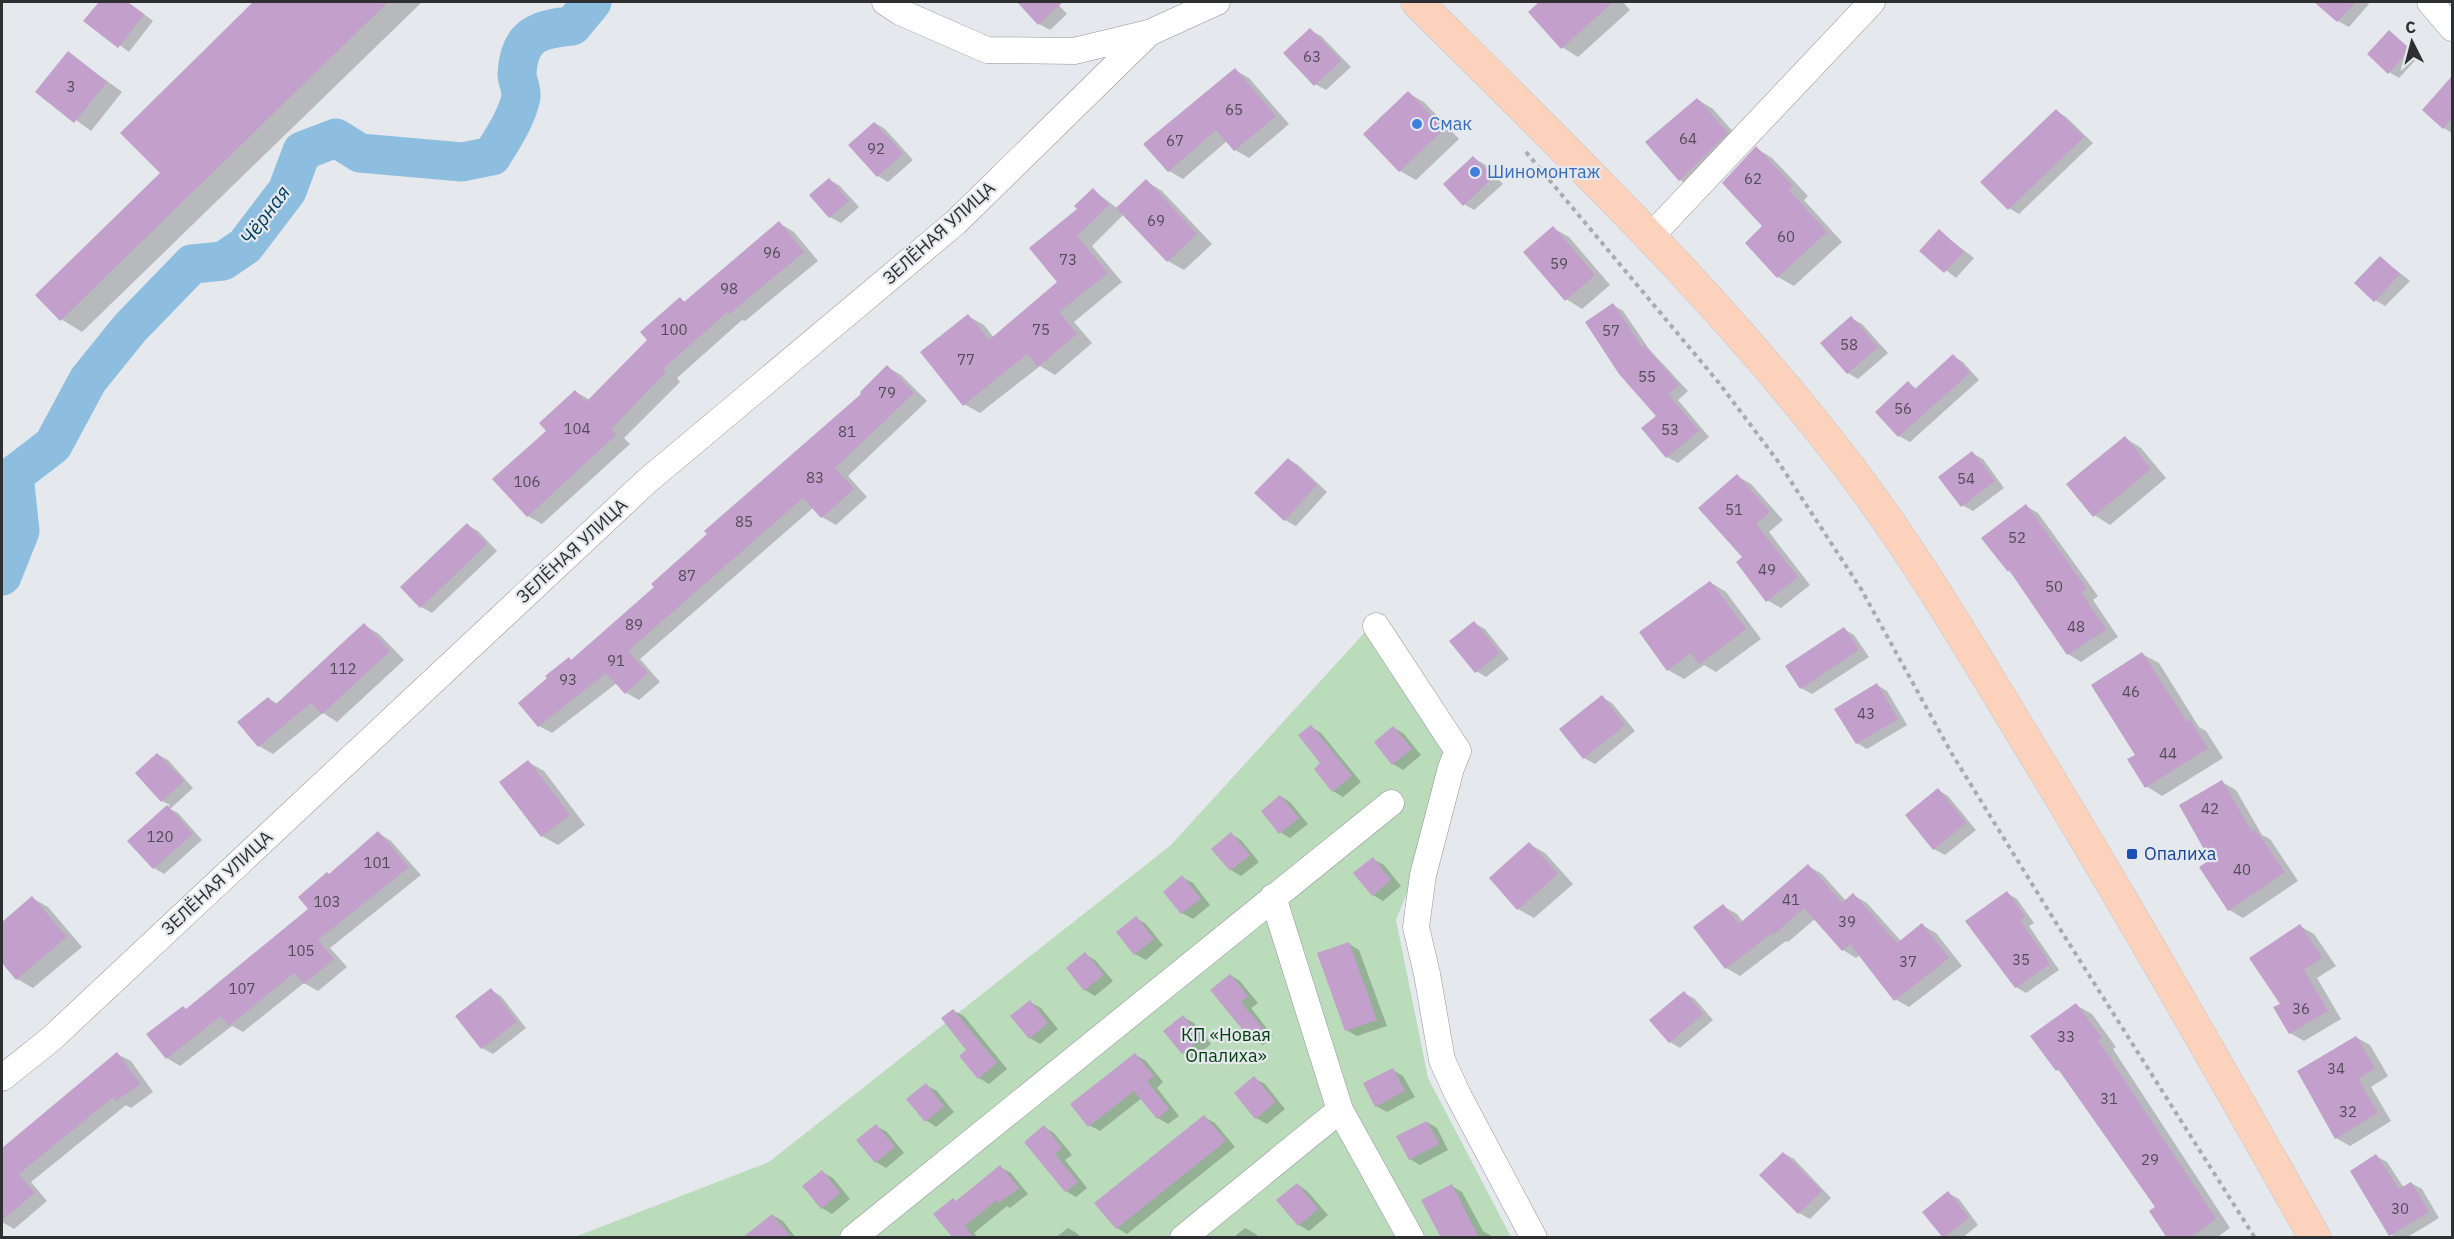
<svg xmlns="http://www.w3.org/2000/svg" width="2454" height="1239" font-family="'IBM Plex Sans',sans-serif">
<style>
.green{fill:#badcbb}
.shadow{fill:#0003}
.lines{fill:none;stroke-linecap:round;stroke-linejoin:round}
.river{stroke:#8dbddf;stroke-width:39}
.building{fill:#c2a0cb}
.minor-casing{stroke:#919396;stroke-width:27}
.major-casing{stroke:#c4c5c5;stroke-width:33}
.path{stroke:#a9abae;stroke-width:4;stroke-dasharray:4.5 4.5;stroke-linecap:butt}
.minor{stroke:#fff;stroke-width:26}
.major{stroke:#fcd2bc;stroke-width:32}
.shop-dot{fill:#3f7fe0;stroke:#e5e8ec;stroke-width:2}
.transit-dot{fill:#1a4fb4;stroke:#e5e8ec;stroke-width:2}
.labels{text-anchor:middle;stroke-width:4.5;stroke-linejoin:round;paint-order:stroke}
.number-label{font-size:15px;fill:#534b57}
.shop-label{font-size:18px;fill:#366cbe;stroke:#e5e8ec;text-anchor:start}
.street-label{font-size:18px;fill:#2e2f30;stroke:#e5e8ec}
.transit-label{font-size:18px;fill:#164399;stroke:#e5e8ec;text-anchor:start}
.park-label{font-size:18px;fill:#003f0c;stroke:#e5e8ec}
.water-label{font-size:20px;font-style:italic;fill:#003f60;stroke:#e5e8ec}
</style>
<rect width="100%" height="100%" fill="#e5e8ec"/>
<polygon class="green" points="1376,620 1465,751 1396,920 1428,1078 1511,1237 572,1238 769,1162 1171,845"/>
<g class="shadow">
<polygon points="100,2 128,2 153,21 129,52 86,20"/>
<polygon points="256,2 422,2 82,332 61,319 162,173 122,133"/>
<polygon points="1019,2 1056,2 1067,14 1050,30 1039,24"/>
<polygon points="1542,2 1623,2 1630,10 1578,57 1562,47 1530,12"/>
<polygon points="2320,2 2365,2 2369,4 2349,27 2338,21 2318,3"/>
<polygon points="1310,30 1321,36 1351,67 1326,90 1315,84"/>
<polygon points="2389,32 2419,56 2399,78 2389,72"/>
<polygon points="69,53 122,92 91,131 37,91"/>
<polygon points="1235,70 1249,78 1289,124 1249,158 1235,150 1227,141 1183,179 1169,171 1145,144"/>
<polygon points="2444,87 2452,92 2452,133 2444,128"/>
<polygon points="1408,93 1424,102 1459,139 1416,180 1400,171 1365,134"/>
<polygon points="1697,99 1713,109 1743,143 1696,189 1680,180"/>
<polygon points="2056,111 2066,117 2093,143 2019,214 2009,208"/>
<polygon points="875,123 885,129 913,160 888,182 878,176"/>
<polygon points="1756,148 1772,158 1808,196 1804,200 1842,242 1794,286 1778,277 1764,227"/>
<polygon points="1473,158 1484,164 1503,184 1474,210 1464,204"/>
<polygon points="830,180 840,186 859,207 841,223 830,217"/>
<polygon points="1146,181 1162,191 1212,244 1184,270 1168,261 1124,214 1092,246 1122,282 1074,322 1092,343 1055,375 1040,366 980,413 964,404 968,316 984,325 994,338 1059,282 1079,209 1093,190 1117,208"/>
<polygon points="779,223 794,232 818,261 745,321 742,320 677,378 680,382 624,438 630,444 542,524 528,516 548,431 576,392 590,400 649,340 680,299 686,302"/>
<polygon points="1553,228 1569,237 1610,285 1582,309 1566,299"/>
<polygon points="1939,231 1974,258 1956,278 1922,251"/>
<polygon points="2381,258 2410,281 2385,306 2375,300"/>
<polygon points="1613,305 1623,311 1649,349 1688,391 1678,400 1709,437 1678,463 1667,457 1643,428 1658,416"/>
<polygon points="1851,318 1862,324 1888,353 1858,379 1848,373 1822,343"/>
<polygon points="1953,356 1963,362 1979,380 1910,442 1899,436 1877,412 1908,383 1917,389"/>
<polygon points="887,367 901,375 927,401 848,476 867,497 836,525 822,517 814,507 640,659 660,682 639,700 625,692 617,683 552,733 539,726 572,661 657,587 864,394"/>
<polygon points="2125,438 2141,448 2166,478 2110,525 2094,515"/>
<polygon points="1972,453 1983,459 2004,488 1973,511 1962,505"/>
<polygon points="1288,459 1298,465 1327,492 1296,526 1285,520"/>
<polygon points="1737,476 1751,484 1783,520 1769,532 1810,585 1781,608 1767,600 1744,558"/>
<polygon points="2026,506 2038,513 2098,596 2093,600 2118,637 2081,662 2068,654 2013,573 2009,571"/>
<polygon points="467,525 478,531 497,551 432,613 421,607"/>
<polygon points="1710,582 1726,592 1761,639 1716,672 1704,665 1684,679 1668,670"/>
<polygon points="1474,623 1485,629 1509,659 1486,677 1476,671"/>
<polygon points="364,625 379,634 404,660 337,722 323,713 273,754 259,746 268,698 278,704"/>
<polygon points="1844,629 1854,635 1869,657 1812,694 1801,688"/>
<polygon points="2142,654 2159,663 2199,727 2206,731 2223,758 2162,796 2146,786 2137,755"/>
<polygon points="1877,685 1887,691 1907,725 1867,749 1857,743"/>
<polygon points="1602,697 1612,703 1635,731 1595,764 1584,758"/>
<polygon points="1311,727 1321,733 1361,782 1343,797 1333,791"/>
<polygon points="1394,728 1404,734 1421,755 1403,770 1393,764"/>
<polygon points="157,754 168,760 193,788 170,809 178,813 202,840 164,874 154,868 129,841 170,805 162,801"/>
<polygon points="528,762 544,771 585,825 558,845 542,836"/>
<polygon points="2222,782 2236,790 2262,835 2270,839 2298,881 2243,918 2229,910 2212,860"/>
<polygon points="1938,790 1948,796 1976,830 1945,855 1934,849"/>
<polygon points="1280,796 1290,802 1308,824 1290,838 1280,832"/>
<polygon points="378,833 391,841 421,875 330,948 347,967 318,991 304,983 243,1032 232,1026 180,1066 167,1058 187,1010 310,909 330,875"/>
<polygon points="1231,834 1241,840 1259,862 1241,876 1231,870"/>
<polygon points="1529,844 1545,853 1573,884 1534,918 1518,909 1491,878"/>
<polygon points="1373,859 1384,865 1401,886 1383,901 1373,895"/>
<polygon points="1808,866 1822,874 1846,901 1853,895 1867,903 1901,941 1922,925 1936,933 1962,966 1909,1007 1895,999 1860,955 1856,958 1843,950 1815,919 1788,942 1786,941 1740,976 1726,968 1723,906 1737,914 1743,922"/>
<polygon points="1182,877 1193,883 1210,905 1193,919 1182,913 1165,892"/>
<polygon points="2007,893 2017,899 2034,923 2029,926 2059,970 2026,993 2016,987"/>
<polygon points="32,898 48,907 82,947 33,988 17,979 2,960 2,924"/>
<polygon points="1136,918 1146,924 1163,945 1146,960 1135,954"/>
<polygon points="2300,926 2314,934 2336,966 2317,978 2341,1019 2304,1041 2290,1033 2282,1004"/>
<polygon points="1349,944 1359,950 1387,1026 1357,1036 1346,1030"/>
<polygon points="1085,954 1095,960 1113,981 1095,996 1085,990"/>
<polygon points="1230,975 1240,981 1258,1003 1251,1008 1273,1036 1263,1045 1252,1039"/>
<polygon points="491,990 501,996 526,1028 493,1054 482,1048 457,1016"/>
<polygon points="1684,993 1695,999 1713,1020 1680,1048 1670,1042"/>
<polygon points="1030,1002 1041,1008 1058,1029 1040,1044 1030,1038"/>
<polygon points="2076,1005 2092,1014 2116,1047 2113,1049 2230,1228 2216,1238 2169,1238 2157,1207 2064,1074 2057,1070"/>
<polygon points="953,1010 964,1016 1007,1069 989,1084 979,1078"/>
<polygon points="1183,1017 1194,1023 1211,1044 1193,1059 1183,1053"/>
<polygon points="2356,1037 2370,1045 2388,1076 2371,1087 2391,1121 2350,1146 2336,1138"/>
<polygon points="117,1054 131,1061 153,1092 131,1108 126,1105 31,1182 47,1201 14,1229 2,1222 2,1152"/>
<polygon points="1136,1055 1146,1061 1163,1082 1157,1088 1179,1116 1168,1124 1158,1118 1142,1098 1100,1131 1089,1125"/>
<polygon points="1393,1070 1403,1076 1415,1097 1387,1112 1376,1106"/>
<polygon points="1254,1078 1265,1084 1285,1109 1267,1124 1256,1118"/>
<polygon points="926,1085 937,1091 954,1112 936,1127 926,1120"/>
<polygon points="1204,1117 1215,1123 1235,1147 1127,1234 1117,1228"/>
<polygon points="1427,1122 1437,1128 1448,1150 1420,1165 1410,1159"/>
<polygon points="876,1126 887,1132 904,1153 886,1168 876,1162"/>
<polygon points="1044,1127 1054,1133 1072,1155 1065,1160 1087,1188 1076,1197 1066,1191"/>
<polygon points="1783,1153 1794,1159 1831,1198 1810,1219 1799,1213 1762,1175"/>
<polygon points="2376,1156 2387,1162 2404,1188 2411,1183 2422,1189 2439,1218 2406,1238 2390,1235"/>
<polygon points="1000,1167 1011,1173 1028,1194 1010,1208 1007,1206 974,1233 978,1238 954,1238 957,1202"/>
<polygon points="822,1172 833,1178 850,1199 832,1214 822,1208"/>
<polygon points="1297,1184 1307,1191 1328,1215 1309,1231 1299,1225"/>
<polygon points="1452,1186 1462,1192 1483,1231 1495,1238 1452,1238"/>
<polygon points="1948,1193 1959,1199 1978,1225 1962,1238 1945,1238 1924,1212"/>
<polygon points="772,1215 783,1221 796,1238 761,1238"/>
<polygon points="1068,1228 1078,1234 1081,1238 1055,1238"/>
<polygon points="1245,1228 1256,1234 1259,1238 1233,1238"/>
</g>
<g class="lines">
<path class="river" d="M2,576L20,531L14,475L53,445L88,380L130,328L192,264L223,261L245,246L287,191L302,151L336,138L360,153L462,162L492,156C503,138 517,117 521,97C522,89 517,81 517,74C519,34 539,29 572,26L592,2"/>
</g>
<g class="building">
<polygon points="99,2 127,2 144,14 118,48 83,21"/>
<polygon points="253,2 388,2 60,321 35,295 160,173 120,133"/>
<polygon points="1017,2 1063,2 1038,25"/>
<polygon points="1539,2 1613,2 1561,49 1528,12"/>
<polygon points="2314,2 2356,2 2337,22"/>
<polygon points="1310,28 1341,61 1314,86 1283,53"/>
<polygon points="2389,30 2410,49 2388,74 2367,54"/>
<polygon points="68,51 107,82 74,123 35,92"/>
<polygon points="1235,68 1276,116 1234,151 1216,130 1168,172 1143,144"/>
<polygon points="2452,76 2452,118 2443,129 2422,110"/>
<polygon points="1408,91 1444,129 1399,172 1363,134"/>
<polygon points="1697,98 1728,133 1679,181 1645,142"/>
<polygon points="2056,109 2084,137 2008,210 1980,182"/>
<polygon points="874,122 903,154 877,177 848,145"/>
<polygon points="1756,146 1793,186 1789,190 1827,232 1777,278 1745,243 1762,226 1722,183"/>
<polygon points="1473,156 1493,177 1463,206 1443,184"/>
<polygon points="829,178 849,201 829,218 809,195"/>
<polygon points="1146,179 1197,234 1167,262 1116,208"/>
<polygon points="1093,188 1109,205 1077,236 1108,273 1059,312 1077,334 1038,367 1027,354 963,406 920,352 968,314 989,340 1057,282 1029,248 1077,209 1074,206"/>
<polygon points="779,221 804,252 729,314 727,312 663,369 666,372 611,429 616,435 527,517 492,479 546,431 539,423 575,390 586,402 647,340 640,332 680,297 684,302"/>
<polygon points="1553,226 1595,275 1565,301 1523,252"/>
<polygon points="1939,229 1964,252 1944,273 1919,251"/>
<polygon points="2380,256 2400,274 2374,302 2354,283"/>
<polygon points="1613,303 1642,347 1644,345 1679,385 1668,394 1699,431 1666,458 1641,428 1656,416 1619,374 1585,322"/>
<polygon points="1851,316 1878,347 1847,374 1820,343"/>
<polygon points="1953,354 1970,373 1898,437 1875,412 1908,381 1915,389"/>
<polygon points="887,365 914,393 835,468 854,489 821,518 803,498 628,651 648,673 625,694 606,673 538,727 518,703 547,678 545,676 569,657 571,660 654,587 651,584 707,534 704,531 861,394 860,392"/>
<polygon points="2125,436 2151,469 2093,517 2066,484"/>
<polygon points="1972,451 1995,481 1961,507 1938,477"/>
<polygon points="1288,458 1317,485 1284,521 1254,493"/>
<polygon points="1737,474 1770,512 1756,524 1798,577 1766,602 1736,562 1742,557 1698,508"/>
<polygon points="2026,504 2087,589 2081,592 2106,630 2067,655 2009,570 2008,572 1981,538"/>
<polygon points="467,523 487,544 420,608 400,587"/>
<polygon points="1710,581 1746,629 1699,664 1691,653 1667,671 1639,632"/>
<polygon points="1474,621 1500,653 1475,673 1449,641"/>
<polygon points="364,623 390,651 322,714 311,703 258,747 237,722 268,697 275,705"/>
<polygon points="1844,627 1859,650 1800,689 1785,666"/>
<polygon points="2142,652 2187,722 2190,720 2208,748 2145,788 2127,759 2135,755 2091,685"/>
<polygon points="1877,683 1898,719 1856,744 1834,709"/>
<polygon points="1602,695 1625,725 1583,759 1559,729"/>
<polygon points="1311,725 1352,776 1332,792 1314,769 1320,763 1298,735"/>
<polygon points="1393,726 1412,749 1392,765 1374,742"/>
<polygon points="157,753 184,781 161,802 135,773"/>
<polygon points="528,760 570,815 541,837 499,782"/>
<polygon points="2222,780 2252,832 2255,829 2285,872 2228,911 2199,867 2210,860 2179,805"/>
<polygon points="1938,788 1966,823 1933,850 1905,815"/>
<polygon points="1280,795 1299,818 1279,834 1261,811"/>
<polygon points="167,805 193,834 153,869 127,841"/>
<polygon points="378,831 409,867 318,940 334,959 304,984 294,973 229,1026 221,1016 166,1059 146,1034 183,1006 186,1009 308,909 298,897 327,872 329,874"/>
<polygon points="1231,832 1250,855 1230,871 1211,849"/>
<polygon points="1529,842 1558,874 1517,910 1489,878"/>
<polygon points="1373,857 1391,880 1372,896 1353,873"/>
<polygon points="1808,864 1842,903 1853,893 1897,943 1922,923 1949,958 1894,1001 1850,944 1842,951 1804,908 1773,935 1772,933 1725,969 1693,927 1723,904 1739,924"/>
<polygon points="1182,875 1201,899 1181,914 1163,892"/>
<polygon points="2007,891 2025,916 2020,920 2050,964 2015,988 1965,921"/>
<polygon points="32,896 67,937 16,980 2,963 2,922"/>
<polygon points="1136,916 1154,939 1134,955 1116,932"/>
<polygon points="2300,924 2322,958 2304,970 2328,1011 2289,1034 2273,1007 2280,1004 2249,958"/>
<polygon points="1349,942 1377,1020 1345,1031 1317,953"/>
<polygon points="1085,952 1104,975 1084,991 1066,968"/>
<polygon points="1230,974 1248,996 1241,1002 1264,1030 1251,1040 1210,990"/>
<polygon points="491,988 517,1022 481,1049 455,1016"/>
<polygon points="1684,991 1703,1014 1669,1043 1649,1020"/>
<polygon points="1030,1000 1048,1023 1029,1039 1010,1016"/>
<polygon points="2076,1003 2102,1038 2098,1040 2216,1219 2189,1238 2167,1238 2149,1211 2155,1207 2058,1069 2056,1071 2030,1036"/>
<polygon points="953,1009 997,1063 978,1079 959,1056 966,1050 941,1018"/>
<polygon points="1183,1015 1201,1038 1182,1054 1163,1031"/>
<polygon points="2356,1036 2375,1068 2358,1079 2378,1113 2335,1139 2297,1071"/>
<polygon points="117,1052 140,1084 116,1101 113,1097 19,1174 35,1193 2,1220 2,1148"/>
<polygon points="1135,1053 1154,1076 1147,1081 1169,1109 1157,1119 1134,1091 1088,1127 1070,1104"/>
<polygon points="1393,1068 1405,1091 1375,1107 1363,1083"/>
<polygon points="1254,1076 1276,1102 1255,1119 1234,1093"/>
<polygon points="926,1083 944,1106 925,1122 906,1099"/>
<polygon points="1204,1115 1226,1141 1116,1229 1094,1203"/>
<polygon points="1427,1121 1439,1144 1409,1160 1396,1136"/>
<polygon points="876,1124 895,1147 875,1163 856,1140"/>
<polygon points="1044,1125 1062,1148 1055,1154 1078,1182 1065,1192 1024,1142"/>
<polygon points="1783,1152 1822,1191 1798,1214 1759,1175"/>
<polygon points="2376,1154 2399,1189 2411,1182 2429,1212 2389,1236 2350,1171"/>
<polygon points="1000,1165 1019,1188 999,1203 997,1200 965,1226 974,1238 953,1238 933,1214 953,1198 956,1201"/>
<polygon points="822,1170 840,1193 821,1209 802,1186"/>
<polygon points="1297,1183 1318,1209 1298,1226 1276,1200"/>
<polygon points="1452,1184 1479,1238 1441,1238 1421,1200"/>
<polygon points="1948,1191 1969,1218 1943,1238 1922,1212"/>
<polygon points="772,1214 792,1238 742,1238"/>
</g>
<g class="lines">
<g class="minor-casing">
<g id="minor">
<polyline points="885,2 900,12 987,50 1074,51 1149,33 1217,2"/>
<polyline points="2430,2 2452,28"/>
<polyline points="1650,237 1872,2"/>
<polyline points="1376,626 1458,751 1451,768 1423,875 1416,927 1427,974 1442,1060 1458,1095 1534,1238"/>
<polyline points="1273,897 1340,1110 1411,1238"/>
<polyline points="2,1078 51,1039 647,481 955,223 1149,33"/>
<polyline points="853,1238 1391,803"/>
<polyline points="1183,1238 1340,1110"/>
</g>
</g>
<g class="major-casing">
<path id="major" d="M1417,2C1568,152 1723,301 1852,471C1919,560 1975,656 2032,750C2130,911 2223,1074 2315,1238"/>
</g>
<polyline class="path" points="1526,152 1719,383 1777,460 1861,589 1952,754 2053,918 2255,1238"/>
<use href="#minor" class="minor"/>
<use href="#major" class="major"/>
</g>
<g class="shop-dot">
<circle cx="1417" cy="124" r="6"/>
<circle cx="1475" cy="172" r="6"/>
</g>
<rect class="transit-dot" x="2126" y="848" width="12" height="12" rx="3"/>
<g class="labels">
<g class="number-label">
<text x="1312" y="62">63</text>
<text x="71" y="92">3</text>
<text x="1234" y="115">65</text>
<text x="1688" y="144">64</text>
<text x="1175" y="146">67</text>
<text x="876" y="154">92</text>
<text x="1753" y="184">62</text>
<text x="1156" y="226">69</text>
<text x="1786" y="242">60</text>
<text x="772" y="258">96</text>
<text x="1068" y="265">73</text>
<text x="1559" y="269">59</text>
<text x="729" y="294">98</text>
<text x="674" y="335">100</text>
<text x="1041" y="335">75</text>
<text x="1611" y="336">57</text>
<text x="1849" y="350">58</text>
<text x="966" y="365">77</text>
<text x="1647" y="382">55</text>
<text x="887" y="398">79</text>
<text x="1903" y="414">56</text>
<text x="577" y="434">104</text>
<text x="1670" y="435">53</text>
<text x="847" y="437">81</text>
<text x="815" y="483">83</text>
<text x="1966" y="484">54</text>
<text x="527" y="487">106</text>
<text x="1734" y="515">51</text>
<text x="744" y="527">85</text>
<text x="2017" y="543">52</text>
<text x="1767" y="575">49</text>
<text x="687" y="581">87</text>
<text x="2054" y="592">50</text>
<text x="634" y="630">89</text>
<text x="2076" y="632">48</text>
<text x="616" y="666">91</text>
<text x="343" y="674">112</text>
<text x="568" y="685">93</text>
<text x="2131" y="697">46</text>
<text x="1866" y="719">43</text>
<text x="2168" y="759">44</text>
<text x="2210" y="814">42</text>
<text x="160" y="842">120</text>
<text x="377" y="868">101</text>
<text x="2242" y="875">40</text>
<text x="1791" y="905">41</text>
<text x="327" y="907">103</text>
<text x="1847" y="927">39</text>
<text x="301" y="956">105</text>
<text x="2021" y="965">35</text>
<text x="1908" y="967">37</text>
<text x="242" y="994">107</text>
<text x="2301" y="1014">36</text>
<text x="2066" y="1042">33</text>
<text x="2336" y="1074">34</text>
<text x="2109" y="1104">31</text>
<text x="2348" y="1117">32</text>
<text x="2150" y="1165">29</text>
<text x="2400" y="1214">30</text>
</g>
<g class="shop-label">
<text x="1429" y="130">Смак</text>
<text x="1487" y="178">Шиномонтаж</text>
</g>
<g class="street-label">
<text transform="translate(939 233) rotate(-42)" y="6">ЗЕЛЁНАЯ УЛИЦА</text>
<text transform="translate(572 551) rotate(-43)" y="6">ЗЕЛЁНАЯ УЛИЦА</text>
<text transform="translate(217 883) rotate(-43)" y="6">ЗЕЛЁНАЯ УЛИЦА</text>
</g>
<g class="transit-label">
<text x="2144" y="860">Опалиха</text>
</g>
<g class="park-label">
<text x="1226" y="1041">КП «Новая<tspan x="1226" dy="21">Опалиха»</tspan></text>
</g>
<g class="water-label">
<text transform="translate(265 215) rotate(-53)" y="7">Чёрная</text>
</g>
</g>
<rect width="2454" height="1239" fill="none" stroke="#2e2f30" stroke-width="6"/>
<g transform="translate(2412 42) rotate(354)" stroke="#e5e8ec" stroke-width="4.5" paint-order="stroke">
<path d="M0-4.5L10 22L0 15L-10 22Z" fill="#2e2f30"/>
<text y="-9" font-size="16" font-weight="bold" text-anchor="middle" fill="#2e2f30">С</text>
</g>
</svg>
